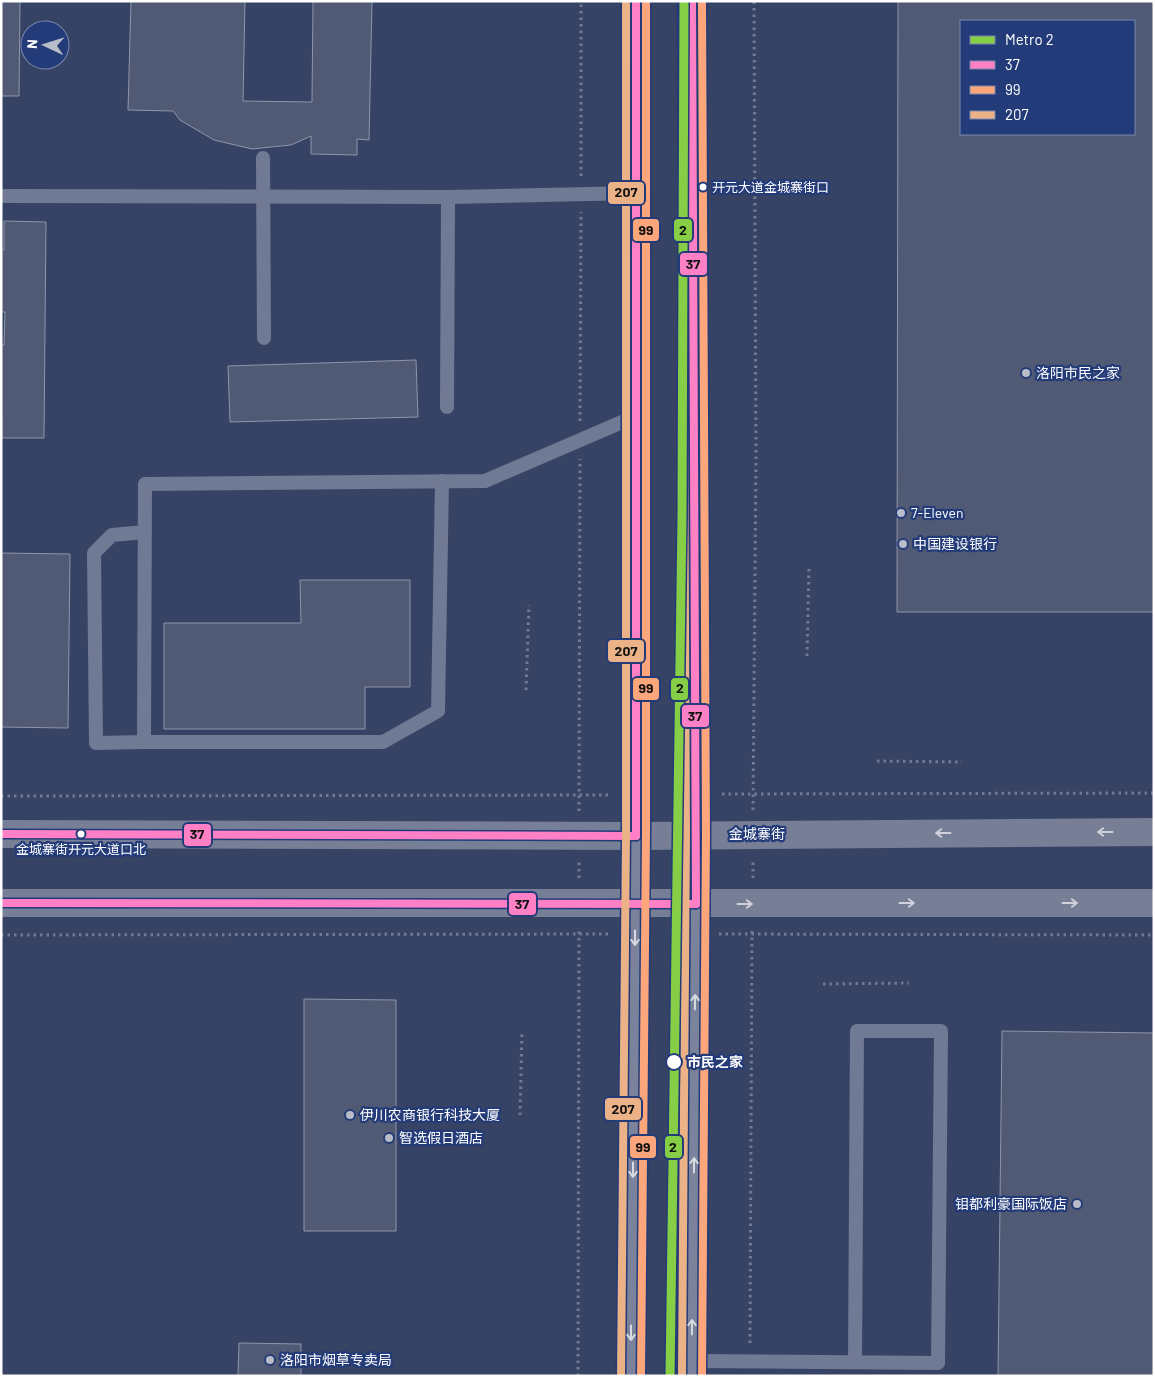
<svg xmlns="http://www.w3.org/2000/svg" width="1155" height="1377" font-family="Barlow,'Noto Sans SC',sans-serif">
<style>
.building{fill:#505a75;stroke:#8e96ab;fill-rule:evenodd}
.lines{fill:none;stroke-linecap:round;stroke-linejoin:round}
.path{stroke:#717a94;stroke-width:3;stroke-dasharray:2.5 4;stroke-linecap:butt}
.lane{stroke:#717a94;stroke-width:14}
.secondary{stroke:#777f97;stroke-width:28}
.primary{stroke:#7a839b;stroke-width:28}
.bus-1-casing{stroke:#233b78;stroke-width:11}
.bus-2-casing{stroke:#233b78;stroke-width:11}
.bus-3-casing{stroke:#233b78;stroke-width:11}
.bus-1{stroke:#ff80c5;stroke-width:8}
.bus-2{stroke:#fea67b;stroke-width:8}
.bus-3{stroke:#ebb288;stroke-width:8}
.metro-1-casing{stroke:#233b78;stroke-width:12}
.metro-1{stroke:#86ce45;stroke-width:9}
.oneway{stroke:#cfd2db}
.oneway2{stroke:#d7dae1}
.bus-dot{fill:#fff;stroke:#233b78;stroke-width:2}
.poi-dot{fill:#b9bdc9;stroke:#233b78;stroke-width:2}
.labels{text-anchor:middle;stroke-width:4.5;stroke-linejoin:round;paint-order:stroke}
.bus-label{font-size:13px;fill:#fff;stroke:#233b78;text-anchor:start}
.poi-label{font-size:14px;fill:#fff;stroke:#233b78;text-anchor:start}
.street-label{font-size:14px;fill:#fff;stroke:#233b78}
.stop-label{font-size:14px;font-weight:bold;fill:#fff;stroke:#233b78;text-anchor:start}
.line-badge{stroke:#233b78;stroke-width:2}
.pale-badge-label{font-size:14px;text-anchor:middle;font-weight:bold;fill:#111}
</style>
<rect width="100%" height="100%" fill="#374364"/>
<g class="building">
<polygon points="1,1 20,1 19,96 1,96"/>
<polygon points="131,1 245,1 243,101 312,102 313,1 372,1 369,140 357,139 357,155 311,154 311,136 291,145 252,149 214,140 180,120 173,111 128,110"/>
<path d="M898,1H1154V612H897ZM961,21H1134V134H961Z"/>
<polygon points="4,221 46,222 44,438 2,438 1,345 4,345 5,312 1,312 1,250 4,250"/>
<polygon points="416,360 418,417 230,422 228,366"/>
<polygon points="1,553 70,554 68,728 1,727"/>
<polygon points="300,580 410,580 410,687 365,687 365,729 164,729 164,623 301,623"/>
<polygon points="304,999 396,1000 396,1231 304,1231"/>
<polygon points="1002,1031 1154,1033 1154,1376 998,1376"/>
<polygon points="239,1343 301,1344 301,1376 238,1376"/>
</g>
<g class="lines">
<g class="path">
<polyline points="581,176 581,1"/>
<polyline points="580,421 581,212"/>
<polyline points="807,656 809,568"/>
<polyline points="526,690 529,605"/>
<polyline points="877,761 962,762"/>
<polyline points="722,794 1154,793"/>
<polyline points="1,796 611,795"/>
<polyline points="753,810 756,458 754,1"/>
<polyline points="579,811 580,459"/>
<polyline points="579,878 579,862"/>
<polyline points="753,878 753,861"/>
<polyline points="719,934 1154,935"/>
<polyline points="1,935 611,934"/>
<polyline points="823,984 909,983"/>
<polyline points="520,1115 522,1031"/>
<polyline points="750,1343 752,929"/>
<polyline points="578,1376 579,929"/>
</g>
<g class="lane">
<polyline points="263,158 264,338"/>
<polyline points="1,196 448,197"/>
<polyline points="447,407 448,197 636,193"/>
<polyline points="145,532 112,535 94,553 96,743 144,742 145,484 485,481 636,416"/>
<polyline points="144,742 383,742 438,711 442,481"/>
<polyline points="692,1361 938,1363 941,1031 857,1031 855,1362"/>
</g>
<g class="secondary">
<polyline points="1,834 636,836 1154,832"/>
<polyline points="1,903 1154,903"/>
</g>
<g class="primary">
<polyline points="631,1376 636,836 636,1"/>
<polyline points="692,1376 696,835 692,1"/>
</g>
<g class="bus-1-casing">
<g id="bus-1">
<polyline points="636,1 636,836"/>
<polyline points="692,1 696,904"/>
<polyline points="1,834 636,836"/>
<polyline points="1,903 696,904"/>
</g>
</g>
<g class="bus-2-casing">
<g id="bus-2">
<polyline points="702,1 706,835 702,1376"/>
<polyline points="641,1376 646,836 646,1"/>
</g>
</g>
<g class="bus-3-casing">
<g id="bus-3">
<polyline points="682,1 686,835 682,1376"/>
<polyline points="621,1376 626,836 626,1"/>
</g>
</g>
<use href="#bus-1" class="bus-1"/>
<use href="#bus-2" class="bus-2"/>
<use href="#bus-3" class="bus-3"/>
<g class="metro-1-casing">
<polyline id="metro-1" points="670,1376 682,517 684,1"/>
</g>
<use href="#metro-1" class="metro-1"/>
</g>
<defs><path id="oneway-shaft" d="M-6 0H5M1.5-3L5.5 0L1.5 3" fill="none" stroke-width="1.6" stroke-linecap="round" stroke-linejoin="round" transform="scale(1.25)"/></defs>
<g class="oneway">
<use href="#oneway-shaft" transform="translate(1105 832) rotate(180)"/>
<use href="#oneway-shaft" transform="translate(943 833) rotate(180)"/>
<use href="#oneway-shaft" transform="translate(907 903)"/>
<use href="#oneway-shaft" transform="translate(1070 903)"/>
<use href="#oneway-shaft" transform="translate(745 904)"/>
</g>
<g class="oneway2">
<use href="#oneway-shaft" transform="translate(635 938) rotate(90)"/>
<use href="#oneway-shaft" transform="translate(695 1002) rotate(-89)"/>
<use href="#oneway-shaft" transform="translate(694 1165) rotate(-89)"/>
<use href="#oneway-shaft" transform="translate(633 1170) rotate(90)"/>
<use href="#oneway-shaft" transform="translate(692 1327) rotate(-89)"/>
<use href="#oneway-shaft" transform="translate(631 1333) rotate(90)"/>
</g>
<g class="bus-dot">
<circle cx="703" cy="187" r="4.5"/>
<circle cx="81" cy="834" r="4.5"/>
<circle cx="674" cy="1062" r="8"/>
</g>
<g class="poi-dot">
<circle cx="1026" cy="373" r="5"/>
<circle cx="901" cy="513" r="5"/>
<circle cx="903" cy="544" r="5"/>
<circle cx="350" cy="1115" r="5"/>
<circle cx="389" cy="1138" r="5"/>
<circle cx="1077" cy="1204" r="5"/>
<circle cx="270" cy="1360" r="5"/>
</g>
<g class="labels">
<g class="bus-label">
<text x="712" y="192">开元大道金城寨街口</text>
<text x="81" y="854" text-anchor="middle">金城寨街开元大道口北</text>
</g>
<g class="poi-label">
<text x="1036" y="378">洛阳市民之家</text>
<text x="911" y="518">7-Eleven</text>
<text x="913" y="549">中国建设银行</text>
<text x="360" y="1120">伊川农商银行科技大厦</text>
<text x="399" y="1143">智选假日酒店</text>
<text x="1067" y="1209" text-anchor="end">钼都利豪国际饭店</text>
<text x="280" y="1365">洛阳市烟草专卖局</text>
</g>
<g class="street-label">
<text x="757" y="839">金城寨街</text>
</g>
<g class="stop-label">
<text x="687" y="1067">市民之家</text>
</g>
</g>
<g class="line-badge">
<rect x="607" y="181" width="38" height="24" rx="5" fill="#ebb288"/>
<rect x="632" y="218" width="28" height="24" rx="5" fill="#fea67b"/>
<rect x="673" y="218" width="20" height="24" rx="5" fill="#86ce45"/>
<rect x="679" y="252" width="29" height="24" rx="5" fill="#ff80c5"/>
<rect x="607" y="639" width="38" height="24" rx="5" fill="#ebb288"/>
<rect x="632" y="677" width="28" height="24" rx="5" fill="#fea67b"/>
<rect x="670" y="677" width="19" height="24" rx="5" fill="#86ce45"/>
<rect x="681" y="704" width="29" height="24" rx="5" fill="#ff80c5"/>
<rect x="183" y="823" width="29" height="24" rx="5" fill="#ff80c5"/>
<rect x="508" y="892" width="29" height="24" rx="5" fill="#ff80c5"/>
<rect x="604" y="1097" width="38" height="24" rx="5" fill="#ebb288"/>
<rect x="629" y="1135" width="28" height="24" rx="5" fill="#fea67b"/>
<rect x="664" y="1135" width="19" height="24" rx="5" fill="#86ce45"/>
</g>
<g class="pale-badge-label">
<text x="626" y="197">207</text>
<text x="646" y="235">99</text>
<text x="683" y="235">2</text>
<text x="693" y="269">37</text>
<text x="626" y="656">207</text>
<text x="646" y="693">99</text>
<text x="680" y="693">2</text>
<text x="695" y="721">37</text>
<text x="197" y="839">37</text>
<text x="522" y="909">37</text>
<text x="623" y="1114">207</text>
<text x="643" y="1152">99</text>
<text x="673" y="1152">2</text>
</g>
<rect width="1155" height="1377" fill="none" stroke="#ffffff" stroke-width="5"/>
<rect x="960" y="20" width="175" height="115" fill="#233b78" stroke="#7b89ae"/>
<rect x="970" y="36" width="25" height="8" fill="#86ce45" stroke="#7b89ae"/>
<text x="1005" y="45" font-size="15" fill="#ffffff">Metro 2</text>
<rect x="970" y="61" width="25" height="8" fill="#ff80c5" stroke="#7b89ae"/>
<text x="1005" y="70" font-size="15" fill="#ffffff">37</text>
<rect x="970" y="86" width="25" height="8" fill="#fea67b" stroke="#7b89ae"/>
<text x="1005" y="95" font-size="15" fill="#ffffff">99</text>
<rect x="970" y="111" width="25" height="8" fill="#ebb288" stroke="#7b89ae"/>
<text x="1005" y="120" font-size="15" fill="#ffffff">207</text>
<g transform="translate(45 45) rotate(274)"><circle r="24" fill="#233b78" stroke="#7b89ae"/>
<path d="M0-4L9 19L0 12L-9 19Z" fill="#b9bdc9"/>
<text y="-8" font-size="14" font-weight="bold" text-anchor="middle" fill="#ffffff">N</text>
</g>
</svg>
